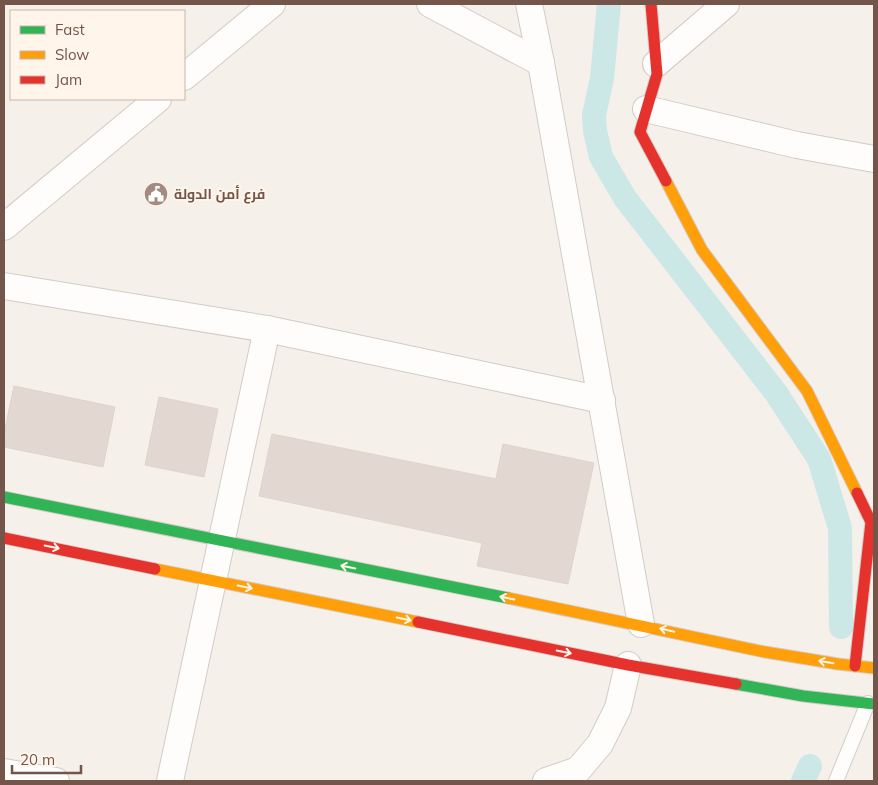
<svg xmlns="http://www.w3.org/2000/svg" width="878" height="785" font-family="Mulish,Cairo,sans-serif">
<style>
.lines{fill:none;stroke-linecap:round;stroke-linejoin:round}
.canal{stroke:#cbe7e6;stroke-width:24}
.building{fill:#e2d8d1;stroke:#dfd3cc}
.lane-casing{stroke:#d4cbc6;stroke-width:16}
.street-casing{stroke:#d4cbc6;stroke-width:28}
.fast-casing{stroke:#d5cbc6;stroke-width:13}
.slow-casing{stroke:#d5cbc6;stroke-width:13}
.jam-casing{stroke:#d5cbc6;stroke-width:13}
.lane{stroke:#fefdfc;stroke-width:14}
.street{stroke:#fefdfc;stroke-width:26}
.fast{stroke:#30b455;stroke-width:11}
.slow{stroke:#ff9f0a;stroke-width:11}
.jam{stroke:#e5322d;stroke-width:11}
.oneway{stroke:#fff5ea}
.labels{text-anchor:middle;stroke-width:4;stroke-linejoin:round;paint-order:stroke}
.poi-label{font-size:14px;font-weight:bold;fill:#74554a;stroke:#fff5ea;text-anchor:start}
</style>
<rect width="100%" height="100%" fill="#f6f0ea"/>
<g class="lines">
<g class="canal">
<polyline points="609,4 602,78 594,115 595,131 601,157 625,198 776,393 819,459 840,528 841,627"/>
<polyline points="803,781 810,766"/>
</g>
</g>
<g class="building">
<polygon points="14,386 115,407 103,467 4,447 4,433"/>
<polygon points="159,397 218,409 204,477 145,465"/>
<polygon points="272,434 496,479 503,444 594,463 568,584 477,566 482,543 259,496"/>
</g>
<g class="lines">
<g class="lane-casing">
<polyline id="lane" points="836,781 868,703"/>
</g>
<g class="street-casing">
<g id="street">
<polyline points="430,4 541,63"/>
<polyline points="529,4 541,63 641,624"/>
<polyline points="656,64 726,4"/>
<polyline points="184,77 272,4"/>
<polyline points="646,109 797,145 874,159"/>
<polyline points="4,227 158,99"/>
<polyline points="4,286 267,329 602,400"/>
<polyline points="4,772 56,781"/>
<polyline points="170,781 267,329"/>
<polyline points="546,781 578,770 600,744 618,708 628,665"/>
</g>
</g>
<g class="fast-casing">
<g id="fast">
<polyline points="4,497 508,598"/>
<polyline points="736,684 803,696 874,704"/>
</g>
</g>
<g class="slow-casing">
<g id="slow">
<polyline points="666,181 702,250 807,391 857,493"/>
<polyline points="155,569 418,622"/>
<polyline points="508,598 765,652 838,664 874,668"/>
</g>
</g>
<g class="jam-casing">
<g id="jam">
<polyline points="651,4 657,74 640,132 666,181"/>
<polyline points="4,538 155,569"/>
<polyline points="418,622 628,665 736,684"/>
<polyline points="855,666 871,522 857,493"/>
</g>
</g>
<use href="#lane" class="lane"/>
<use href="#street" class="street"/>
<use href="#fast" class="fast"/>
<use href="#slow" class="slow"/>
<use href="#jam" class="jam"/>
</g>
<defs><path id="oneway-shaft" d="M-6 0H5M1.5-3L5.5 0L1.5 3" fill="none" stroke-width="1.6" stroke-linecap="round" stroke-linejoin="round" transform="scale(1.25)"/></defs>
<g class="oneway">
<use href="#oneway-shaft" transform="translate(52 547) rotate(11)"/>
<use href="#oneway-shaft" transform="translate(348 567) rotate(-169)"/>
<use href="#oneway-shaft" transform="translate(245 587) rotate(12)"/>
<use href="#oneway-shaft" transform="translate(507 598) rotate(-169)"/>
<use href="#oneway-shaft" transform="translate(404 619) rotate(12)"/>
<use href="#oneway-shaft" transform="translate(667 630) rotate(-167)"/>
<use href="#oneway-shaft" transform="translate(564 652) rotate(12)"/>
<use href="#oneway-shaft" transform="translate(826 662) rotate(-171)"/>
</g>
<defs>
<g id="civic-disc" transform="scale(1.25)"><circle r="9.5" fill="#a28b82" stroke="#fff5ea"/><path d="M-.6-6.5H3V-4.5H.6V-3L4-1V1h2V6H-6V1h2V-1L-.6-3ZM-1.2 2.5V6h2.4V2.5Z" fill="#fff"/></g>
</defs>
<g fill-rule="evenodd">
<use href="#civic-disc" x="156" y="194"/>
</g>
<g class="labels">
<g class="poi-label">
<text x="174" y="199">فرع أمن الدولة</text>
</g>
</g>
<rect width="878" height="785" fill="none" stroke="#74554a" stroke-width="10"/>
<rect x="10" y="10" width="175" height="90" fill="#fff5ea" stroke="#c7b5aa"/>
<rect x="20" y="26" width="25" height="8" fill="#30b455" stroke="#c7b5aa"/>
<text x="55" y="35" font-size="15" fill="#74554a">Fast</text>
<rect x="20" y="51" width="25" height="8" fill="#ff9f0a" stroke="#c7b5aa"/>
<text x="55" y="60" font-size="15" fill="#74554a">Slow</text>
<rect x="20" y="76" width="25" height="8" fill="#e5322d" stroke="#c7b5aa"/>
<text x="55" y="85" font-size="15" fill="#74554a">Jam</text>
<path d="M12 765v8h69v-8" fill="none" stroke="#74554a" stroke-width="2.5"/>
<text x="20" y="765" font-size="15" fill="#74554a" stroke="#fff5ea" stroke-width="4" paint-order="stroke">20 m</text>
</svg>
